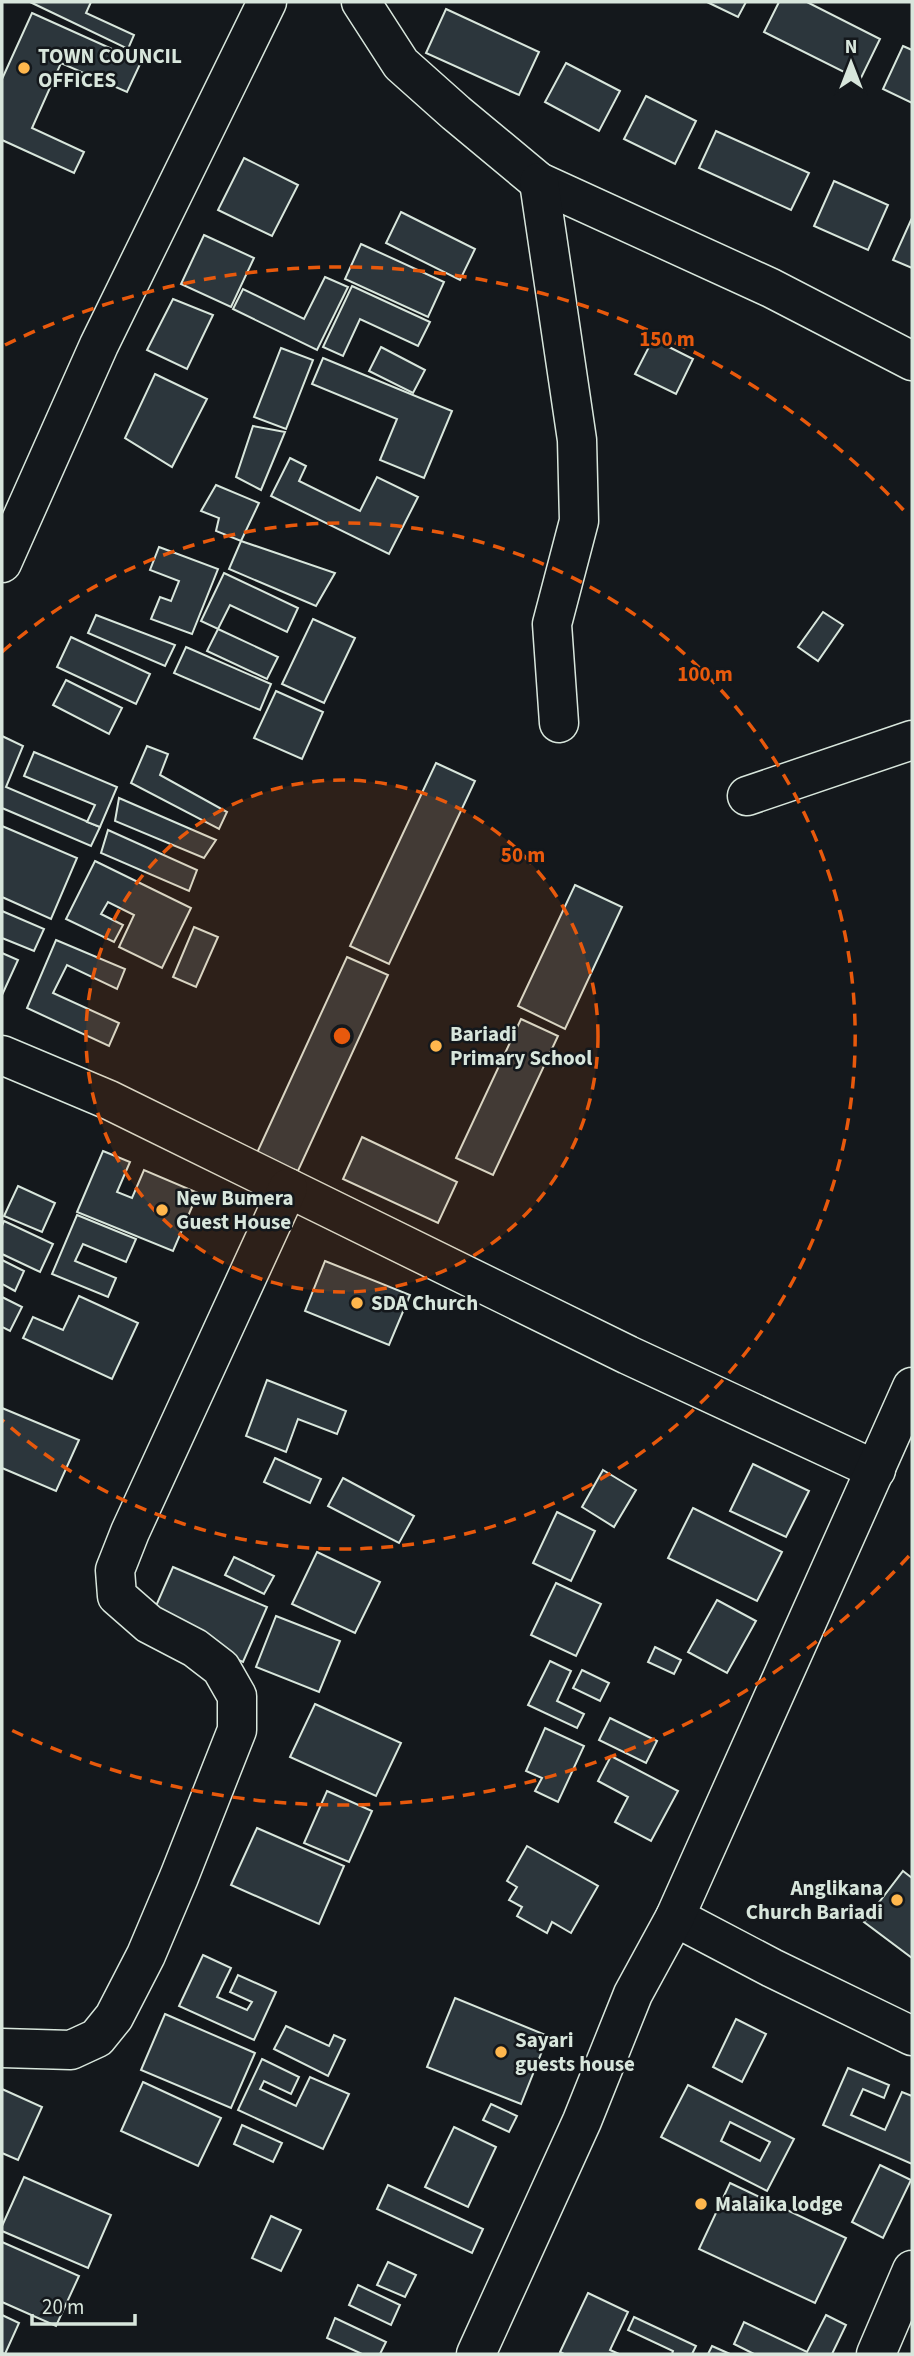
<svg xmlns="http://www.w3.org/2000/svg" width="914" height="2356" font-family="'Source Sans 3',sans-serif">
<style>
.building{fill:#2c363c;stroke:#d8e6dc;stroke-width:2;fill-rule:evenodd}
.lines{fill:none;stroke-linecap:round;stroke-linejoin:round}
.minor-casing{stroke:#d8e6dc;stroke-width:41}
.minor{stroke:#14181c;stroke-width:38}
.ring{fill:none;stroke:#e8590c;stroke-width:3.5;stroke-dasharray:12 9}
.poi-dot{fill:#ffb74d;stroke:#14181c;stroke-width:2.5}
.labels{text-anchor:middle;stroke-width:5;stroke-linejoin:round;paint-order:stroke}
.poi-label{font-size:21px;font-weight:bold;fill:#d8e6dc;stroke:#14181c;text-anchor:start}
.centre{fill:#e8590c;stroke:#14181c;stroke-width:3.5}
.ring-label{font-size:21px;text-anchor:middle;font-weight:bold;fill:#e8590c;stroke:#14181c;stroke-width:5;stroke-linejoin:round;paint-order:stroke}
</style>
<rect width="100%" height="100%" fill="#14181c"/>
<g class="building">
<polygon points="30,2 91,2 86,13 134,35 128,49"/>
<polygon points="707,2 746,2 738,17"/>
<polygon points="779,2 807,2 880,39 860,80 764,32"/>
<polygon points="446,9 539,52 519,95 426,53"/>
<polygon points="32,13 141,62 127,92 61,63 32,128 84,152 74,173 2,140 2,79"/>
<polygon points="903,46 912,50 912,103 883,89"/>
<polygon points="566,63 620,91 599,131 545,102"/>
<polygon points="646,96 696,121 675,164 624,139"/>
<polygon points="716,131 809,173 791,210 699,168"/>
<polygon points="244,158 298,185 272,236 218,210"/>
<polygon points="834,181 888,205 868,250 814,226"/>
<polygon points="401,212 475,249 460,280 386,243"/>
<polygon points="911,220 912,221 912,268 893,260"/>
<polygon points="204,235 254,258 231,307 181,284"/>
<polygon points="361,244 444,282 428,317 345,279"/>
<polygon points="325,277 348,287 317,350 233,309 243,289 304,319"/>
<polygon points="352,286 430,322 418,346 360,319 343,356 323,347"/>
<polygon points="173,299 213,315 187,369 147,350"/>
<polygon points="653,339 693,359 676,394 635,374"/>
<polygon points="381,347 425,370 413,393 369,371"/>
<polygon points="281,348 313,360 286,429 254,417"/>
<polygon points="323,358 452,411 424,478 380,460 397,419 312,384"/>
<polygon points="155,374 207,399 172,467 125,438"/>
<polygon points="253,426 285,432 261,490 236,477"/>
<polygon points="290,458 306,466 299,481 360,511 377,477 418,497 389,554 271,496"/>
<polygon points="216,485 259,503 241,541 216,531 219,518 201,511"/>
<polygon points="241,541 335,573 316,606 229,569"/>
<polygon points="159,547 218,569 192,634 151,619 160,597 171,601 179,581 150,570"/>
<polygon points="224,573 298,608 287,632 230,605 218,629 201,621"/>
<polygon points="823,612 843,625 818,661 798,647"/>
<polygon points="96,615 175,645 165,666 88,633"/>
<polygon points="313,619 355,638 324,703 282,684"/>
<polygon points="218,629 278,657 267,679 207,651"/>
<polygon points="71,637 150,674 136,704 57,667"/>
<polygon points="186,647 271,684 260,710 174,673"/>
<polygon points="66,680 122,708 109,734 53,705"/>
<polygon points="276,691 323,712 302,759 254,738"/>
<polygon points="2,736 23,746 6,787 100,827 91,846 2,808"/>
<polygon points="147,746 168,754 160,775 227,812 219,829 131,783"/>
<polygon points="34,752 117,787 100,827 87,822 95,805 24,776"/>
<polygon points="436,763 475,781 389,964 350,946"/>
<polygon points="119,798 216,840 204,858 115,821"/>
<polygon points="2,826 77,858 51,919 2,897"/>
<polygon points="108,830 197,870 189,891 101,853"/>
<polygon points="95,861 191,908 162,968 119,947 134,915 108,902 101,914 123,925 114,942 66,919"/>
<polygon points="575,885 622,907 565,1029 518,1006"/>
<polygon points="2,911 44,929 34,951 2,938"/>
<polygon points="194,927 218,937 196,987 173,977"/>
<polygon points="56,940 125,969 117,989 67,965 53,993 119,1023 109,1046 27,1008"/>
<polygon points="2,953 18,960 2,995"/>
<polygon points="347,957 388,975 297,1173 256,1155"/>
<polygon points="521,1019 558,1036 493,1175 456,1158"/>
<polygon points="362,1137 457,1182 438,1223 343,1179"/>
<polygon points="103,1151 130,1162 117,1192 132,1198 144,1170 198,1193 173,1251 77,1212"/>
<polygon points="18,1186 55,1203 42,1232 4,1216"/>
<polygon points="77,1215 136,1239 126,1262 83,1244 75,1261 116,1278 108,1297 52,1274"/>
<polygon points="4,1221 53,1244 40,1272 2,1254 2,1226"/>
<polygon points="2,1260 24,1271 15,1291 2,1284"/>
<polygon points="325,1261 410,1295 389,1345 305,1311"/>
<polygon points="79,1296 138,1323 112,1379 23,1338 33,1317 63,1330"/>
<polygon points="2,1297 22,1307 10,1331 2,1327"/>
<polygon points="267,1380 346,1411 337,1434 298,1419 286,1452 246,1436"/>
<polygon points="2,1408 79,1440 56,1491 2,1468"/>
<polygon points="275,1458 321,1479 310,1503 264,1482"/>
<polygon points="753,1464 809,1491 786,1537 730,1511"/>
<polygon points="603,1470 636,1490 614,1527 582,1507"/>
<polygon points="343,1478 414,1516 399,1543 328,1506"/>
<polygon points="693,1508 782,1552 757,1601 668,1558"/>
<polygon points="557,1512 595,1531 571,1581 533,1563"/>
<polygon points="317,1552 380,1582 355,1633 292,1604"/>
<polygon points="234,1557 274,1576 264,1594 225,1575"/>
<polygon points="173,1567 267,1607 243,1662 149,1622"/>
<polygon points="556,1583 601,1604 576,1656 531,1635"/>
<polygon points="717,1600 756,1621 727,1673 688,1652"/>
<polygon points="276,1616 340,1641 319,1692 256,1667"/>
<polygon points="655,1647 681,1660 674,1674 648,1662"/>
<polygon points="550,1661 571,1671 557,1701 584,1714 577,1728 528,1705"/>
<polygon points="582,1670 609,1683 600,1701 573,1688"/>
<polygon points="315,1704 401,1743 376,1796 290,1757"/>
<polygon points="610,1718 657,1741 646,1763 599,1740"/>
<polygon points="545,1728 584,1746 558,1802 535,1791 542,1778 526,1771"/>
<polygon points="611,1756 678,1791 651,1841 615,1822 628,1797 598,1781"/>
<polygon points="327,1791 372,1811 349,1862 304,1843"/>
<polygon points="257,1828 344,1866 319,1924 231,1885"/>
<polygon points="527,1846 598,1886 571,1933 552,1922 547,1933 517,1916 522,1907 509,1900 517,1887 507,1881"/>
<polygon points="903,1871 912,1878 912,1958 864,1922"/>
<polygon points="203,1955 231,1968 217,1997 247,2010 252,2002 230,1992 238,1975 276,1992 254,2040 179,2006"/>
<polygon points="455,1998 548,2036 521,2104 427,2067"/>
<polygon points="165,2014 255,2053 231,2108 141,2070"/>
<polygon points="736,2019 766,2034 742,2082 713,2067"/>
<polygon points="286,2026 329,2046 334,2035 345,2040 328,2076 274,2049"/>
<polygon points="262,2059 299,2077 291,2094 264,2081 260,2089 296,2106 310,2077 349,2094 323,2149 238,2110"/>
<polygon points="848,2068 889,2085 884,2098 863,2089 851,2115 885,2130 902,2092 912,2096 912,2164 823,2125"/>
<polygon points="143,2082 221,2118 198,2166 121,2131"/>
<path d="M688,2085L794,2139L767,2191L661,2137ZM730,2122L770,2142L760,2161L721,2141Z"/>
<polygon points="2,2089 42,2107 18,2160 2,2153"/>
<polygon points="491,2104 517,2116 509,2132 483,2120"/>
<polygon points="242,2125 282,2143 273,2162 234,2144"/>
<polygon points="454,2127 496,2147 468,2207 425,2187"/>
<polygon points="880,2165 911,2180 883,2238 852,2222"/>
<polygon points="24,2177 111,2215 88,2268 2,2231 2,2226"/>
<polygon points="730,2183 846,2238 815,2303 699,2249"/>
<polygon points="388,2185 483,2229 472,2253 377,2209"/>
<polygon points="271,2216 301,2230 281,2271 252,2258"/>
<polygon points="2,2242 79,2276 56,2326 2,2302"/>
<polygon points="388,2262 416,2275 405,2297 377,2285"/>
<polygon points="358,2285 400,2305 391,2325 349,2305"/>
<polygon points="588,2293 628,2312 610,2350 619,2354 564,2354 560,2352"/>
<polygon points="2,2315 19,2323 5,2354 2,2353"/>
<polygon points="826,2315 846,2325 832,2354 754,2354 734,2344 744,2322 807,2352"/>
<polygon points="634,2317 696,2346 692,2354 672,2354 673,2351 628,2330"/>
<polygon points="335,2318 386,2342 380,2354 362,2354 327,2338"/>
<polygon points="712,2346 730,2354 708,2354"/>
</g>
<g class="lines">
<g class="minor-casing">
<g id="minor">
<polyline points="361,2 401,64 456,113 539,182 771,288 912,361"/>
<polyline points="539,182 577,440 579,521 552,624 559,723"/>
<polyline points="2,563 99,345 267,2"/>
<polyline points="747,796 912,740"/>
<polyline points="2,1055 109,1100 628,1355 876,1470"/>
<polyline points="675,1917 772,1968 912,2036"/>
<polyline points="2,2048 71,2050 97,2038 114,2017 146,1955 179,1877 237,1730 237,1696 221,1668 195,1648 149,1624 117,1596 115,1570 130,1532 288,1188"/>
<polyline points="476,2354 582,2121 633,1994 675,1917 912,1387"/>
<polyline points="876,2354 912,2270"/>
</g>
</g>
<use href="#minor" class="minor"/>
</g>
<circle cx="342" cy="1036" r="256" fill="#e8590c" fill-opacity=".12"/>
<g class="ring">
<circle cx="342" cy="1036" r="256"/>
<path d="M2 652A513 513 0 1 1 2 1420"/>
<path d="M909 1556A769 769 0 0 1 5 1727M5 345A769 769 0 0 1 909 516"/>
</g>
<g class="poi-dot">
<circle cx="24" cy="68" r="7"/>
<circle cx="436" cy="1046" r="7"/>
<circle cx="162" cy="1210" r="7"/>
<circle cx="357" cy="1303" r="7"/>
<circle cx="897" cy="1900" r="7"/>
<circle cx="501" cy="2052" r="7"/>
<circle cx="701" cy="2204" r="7"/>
</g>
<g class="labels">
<g class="poi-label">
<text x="38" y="63">TOWN COUNCIL<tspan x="38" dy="24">OFFICES</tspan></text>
<text x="450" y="1041">Bariadi<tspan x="450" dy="24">Primary School</tspan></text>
<text x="176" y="1205">New Bumera<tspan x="176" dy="24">Guest House</tspan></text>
<text x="371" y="1310">SDA Church</text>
<text x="883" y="1895" text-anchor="end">Anglikana<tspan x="883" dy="24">Church Bariadi</tspan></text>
<text x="515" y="2047">Sayari<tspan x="515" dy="24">guests house</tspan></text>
<text x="715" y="2211">Malaika lodge</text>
</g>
</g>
<circle cx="342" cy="1036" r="10" class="centre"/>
<g class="ring-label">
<text x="667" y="346">150 m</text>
<text x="705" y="681">100 m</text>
<text x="523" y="862">50 m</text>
</g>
<rect width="914" height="2356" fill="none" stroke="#d8e6dc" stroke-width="7"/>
<g transform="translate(851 63)" stroke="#14181c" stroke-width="5" paint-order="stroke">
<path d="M0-5L12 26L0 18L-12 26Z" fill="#d8e6dc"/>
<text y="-10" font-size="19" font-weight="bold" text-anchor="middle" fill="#d8e6dc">N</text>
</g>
<path d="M32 2314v10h103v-10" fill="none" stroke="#d8e6dc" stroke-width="3.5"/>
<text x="42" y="2314" font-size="21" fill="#d8e6dc" stroke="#14181c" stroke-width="5" paint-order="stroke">20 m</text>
</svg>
